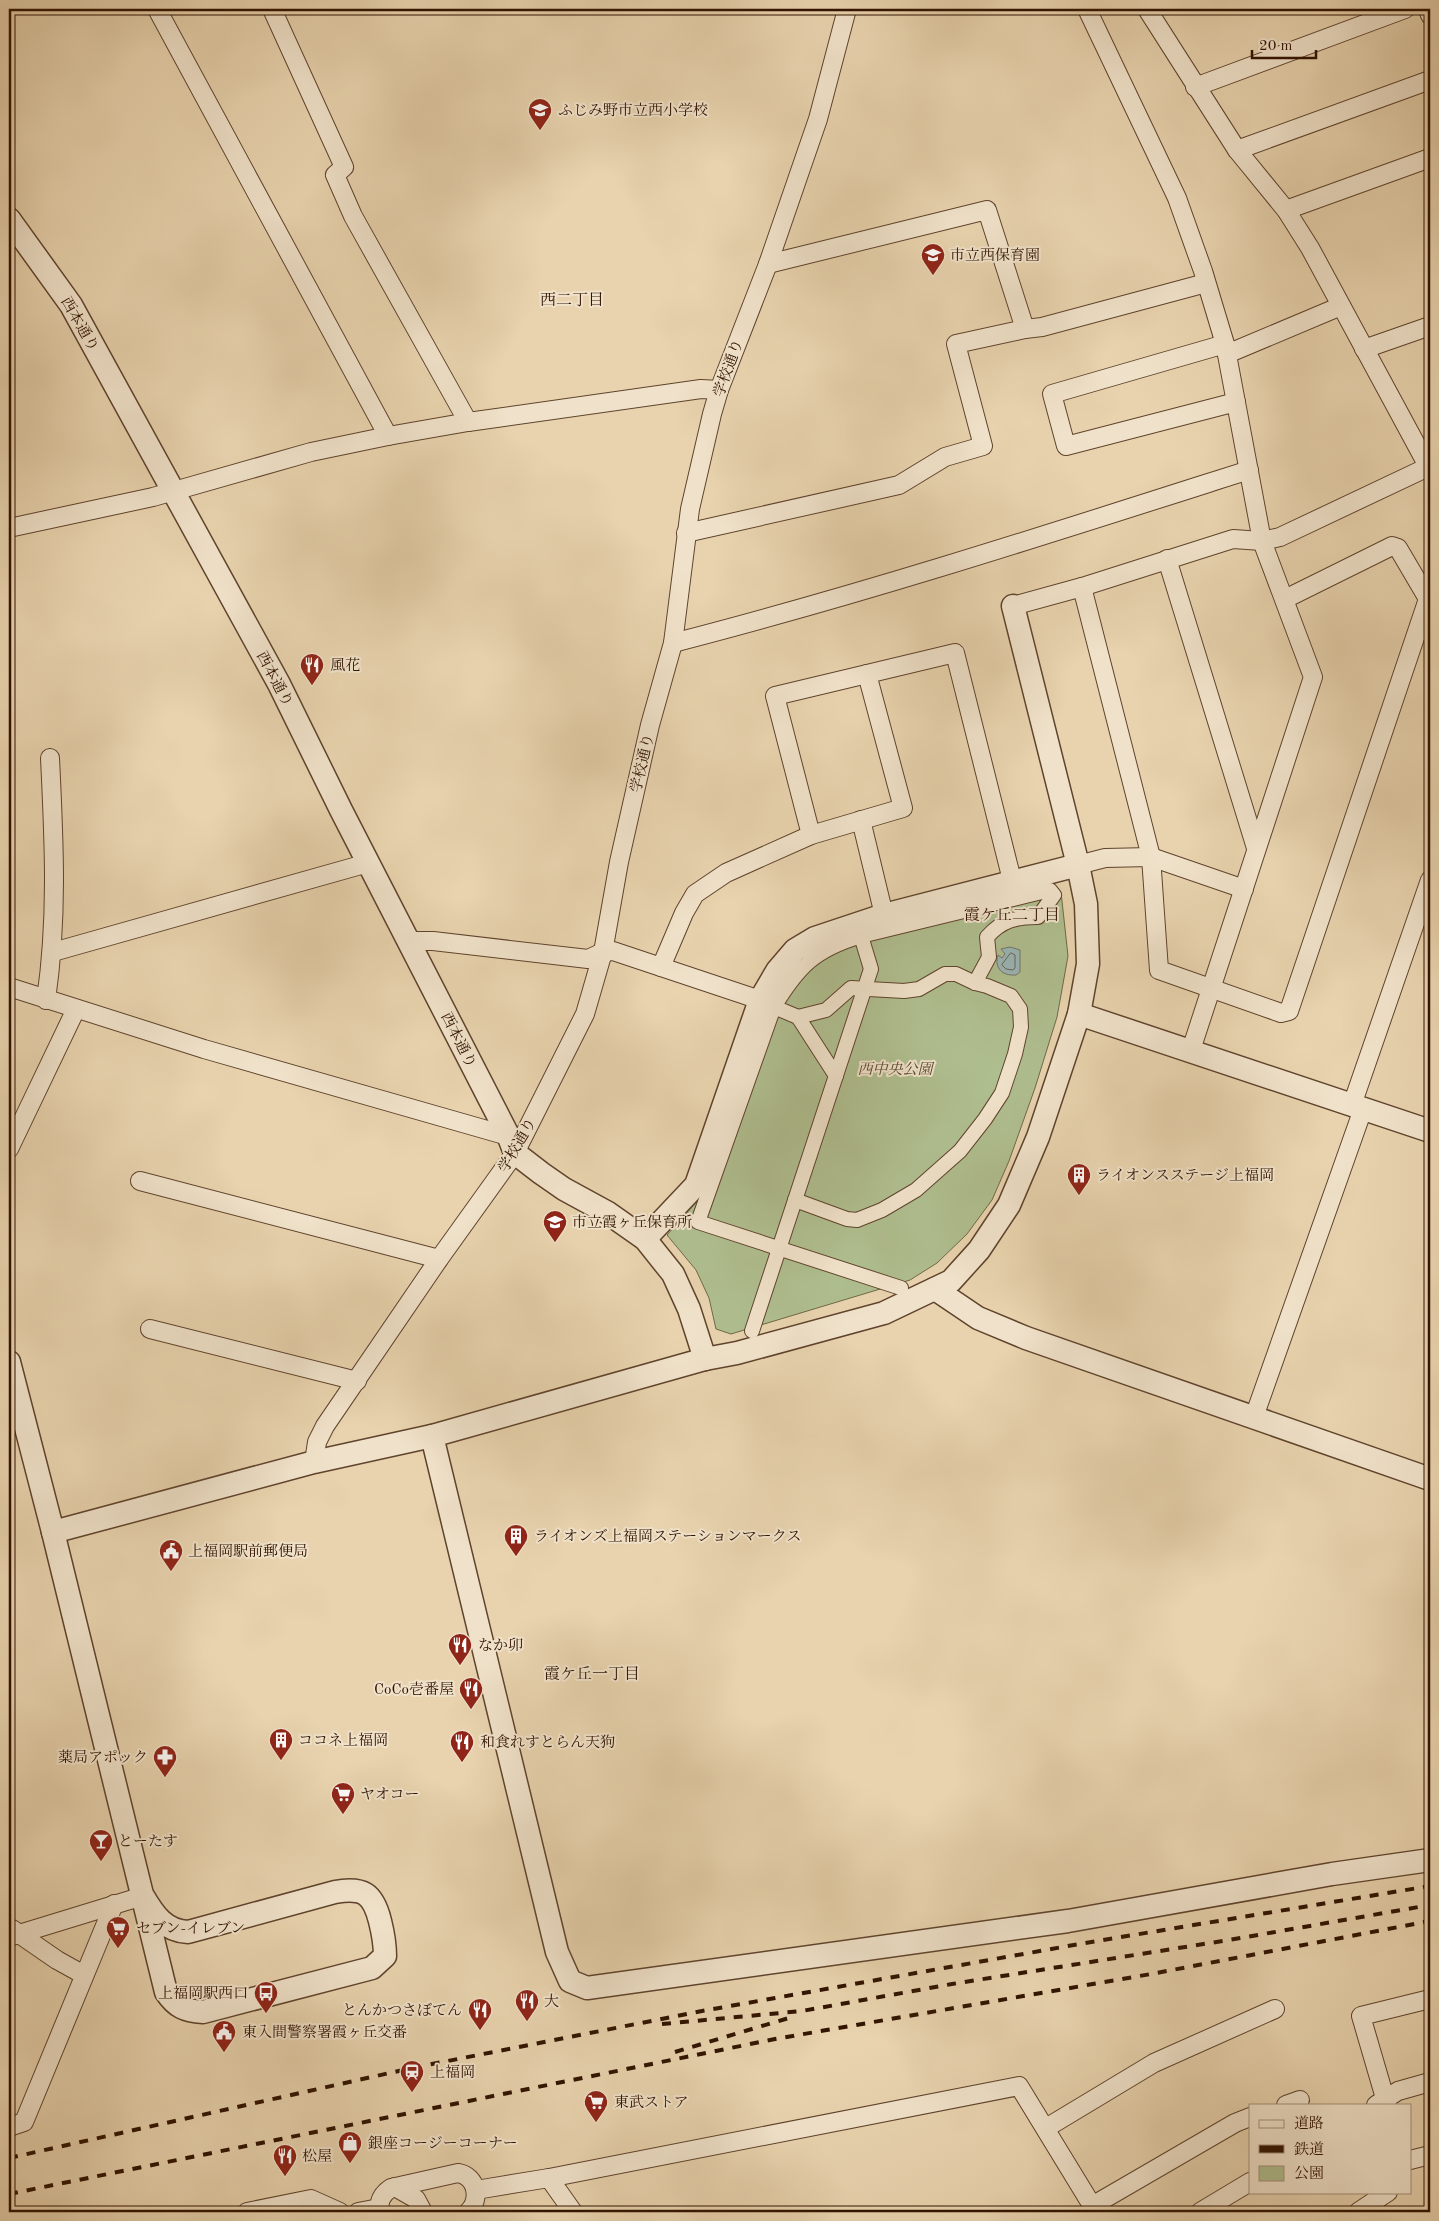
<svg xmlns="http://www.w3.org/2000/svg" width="1439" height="2221" font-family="'Old Standard TT','Noto Serif JP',serif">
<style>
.green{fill:#afbe8f;stroke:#706848}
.water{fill:#9bb5b5;stroke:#71746d}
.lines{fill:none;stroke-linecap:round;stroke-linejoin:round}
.shore{stroke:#66645a;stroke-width:1}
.pedestrian-casing{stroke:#5f432c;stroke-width:16}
.minor-casing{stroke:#5f432c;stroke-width:20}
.tertiary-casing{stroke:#5f432c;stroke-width:25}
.pedestrian{stroke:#f0e2ca;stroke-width:14}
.minor{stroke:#f0e2ca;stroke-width:18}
.tertiary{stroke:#f0e2ca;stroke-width:22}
.rail{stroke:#311300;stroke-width:4;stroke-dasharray:9 9;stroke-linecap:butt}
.labels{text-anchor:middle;stroke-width:4;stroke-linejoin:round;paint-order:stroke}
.poi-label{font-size:15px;fill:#311300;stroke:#f0e2ca;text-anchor:start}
.street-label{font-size:15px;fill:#311300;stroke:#f0e2ca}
.park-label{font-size:15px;font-style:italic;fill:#57462b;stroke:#f0e2ca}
.neighbourhood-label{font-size:16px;fill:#311300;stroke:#f0e2ca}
</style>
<rect width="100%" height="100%" fill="#e8d3ae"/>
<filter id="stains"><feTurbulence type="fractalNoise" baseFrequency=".004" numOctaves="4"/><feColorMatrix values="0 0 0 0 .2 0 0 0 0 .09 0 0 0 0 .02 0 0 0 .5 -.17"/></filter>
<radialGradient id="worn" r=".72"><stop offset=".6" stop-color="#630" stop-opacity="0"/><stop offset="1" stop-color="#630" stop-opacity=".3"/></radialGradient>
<polygon class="green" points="1050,883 1061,892 1068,956 1057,1017 1035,1088 1009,1161 992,1200 967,1234 937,1263 910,1280 731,1334 716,1329 709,1298 696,1270 667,1235 707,1190 769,1006 819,949"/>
<path class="water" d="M1010,947L1020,950V972L1016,975C1002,976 994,968 998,955L1002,958L1005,954L1001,949Z"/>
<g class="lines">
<polygon class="shore" points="1011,953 1015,955 1015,968 1013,970 1006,969 1002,965"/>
<g class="pedestrian-casing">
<g id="pedestrian">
<polyline points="774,1007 798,1017 836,1076"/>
<polyline points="795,1200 847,1219 857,1220 882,1210 916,1190 960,1151 985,1119 1002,1093 1015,1054 1021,1027 1020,1009 1011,996 987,986 975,983 956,974 945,974 919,989 904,991 851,988 826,1010 798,1017"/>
<path d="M901,1288L698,1222L774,1007C799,966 815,950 861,936L1050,890L1054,895L1038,917C1016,917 1002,920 987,937L989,957L975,983"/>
<polyline points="752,1331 871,969 861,936"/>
</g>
</g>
<g class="minor-casing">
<g id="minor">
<polyline points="157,9 388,436"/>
<polyline points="272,9 344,167 335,175 353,216 468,422"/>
<polyline points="1087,9 1177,198 1203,271 1225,344 1262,541 1313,677 1191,1050"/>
<polyline points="1147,9 1237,150 1286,210 1310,248 1430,470"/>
<polyline points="1428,9 1430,15"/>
<polyline points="1195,87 1405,9"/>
<polyline points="1237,150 1430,80"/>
<polyline points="1286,210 1430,158"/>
<polyline points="768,264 987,210 1025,329"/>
<polyline points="1225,344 1052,394 1066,446 1236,402"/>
<polyline points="1364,349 1430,326"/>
<polyline points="1227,354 1341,306"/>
<polyline points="9,528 153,497 311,452 388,436 468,422 701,389 719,390"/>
<polyline points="686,533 899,485 945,457 983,446 956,344 1025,329 1042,327 1206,283"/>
<polyline points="1167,559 1256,848"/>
<polyline points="1082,587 1151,857 1159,970 1281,1013 1289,1011 1428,599 1398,548 1392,546 1285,599"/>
<polyline points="1013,606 1082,587 1233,539 1262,541 1280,537 1428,467"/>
<path d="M673,643C867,593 1058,531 1249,470"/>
<polyline points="861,820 884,915"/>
<polyline points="811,835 903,808 867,674"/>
<polyline points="1078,865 1105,858 1151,857 1244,889"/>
<polyline points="410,941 433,941 588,959 603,952 613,951 760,1000"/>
<polyline points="53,952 368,863"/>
<polyline points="661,967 684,913 695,894 726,873 811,835 775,696 955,653 1013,884"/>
<polyline points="9,987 204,1049 501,1134 507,1133"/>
<path d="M46,1000C58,917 54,841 50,758"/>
<polyline points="1352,1105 1430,880"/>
<polyline points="9,1149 76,1009"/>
<polyline points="140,1181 439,1259"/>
<polyline points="150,1329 357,1381"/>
<polyline points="1254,1417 1363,1109"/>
<polyline points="314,1462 317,1442 325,1426 439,1259 515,1153 585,1014 603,952 619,862 650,725 673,643 690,509 712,414 719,390 768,264 818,119 847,9"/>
<polyline points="12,1929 57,1960 84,1975"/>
<polyline points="9,1937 143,1896"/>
<polyline points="1286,2105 1300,2100"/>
<polyline points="1376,2105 1398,2091 1430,2082"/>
<polyline points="1387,2105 1361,2016 1430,1999"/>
<polyline points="9,2127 24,2122 114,1904"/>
<polyline points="1046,2128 1154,2063 1275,2009"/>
<polyline points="1410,2160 1430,2155"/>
<polyline points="549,2178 573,2212"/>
<polyline points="395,2187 416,2199 423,2212"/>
<polyline points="476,2190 549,2178 1019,2086 1096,2212"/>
<polyline points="1092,2206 1235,2123 1250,2117"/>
<polyline points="247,2212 311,2199 340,2212"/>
<polyline points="358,2212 379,2208"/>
<path d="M380,2212C378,2201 382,2194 391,2188L458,2173C477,2176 481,2200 468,2212"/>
<polyline points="1200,2212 1250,2182"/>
<polyline points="1358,2212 1388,2192"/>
</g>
</g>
<g class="tertiary-casing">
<g id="tertiary">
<polyline points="9,219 71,305 279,684 341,810 508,1135 515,1153 541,1173 564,1189 608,1213 645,1239 673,1274 689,1309 705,1359"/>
<polyline points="1013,606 1078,865 1086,904 1088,964 1079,1014 1038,1137 1009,1205 979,1250 951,1281 884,1313 737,1353 705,1359 432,1436 557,1952 570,1981 587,1988 1068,1921 1332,1874 1430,1860"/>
<polyline points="1079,1014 1430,1131"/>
<polyline points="645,1239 696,1185 760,1000 777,971 795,950 815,938 884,915 1078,865"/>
<polyline points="935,1289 978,1318 1026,1338 1430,1479"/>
<path d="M9,1362L53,1532L166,1992C176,2007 185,2011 203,2012L372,1968L385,1956C385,1943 383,1933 380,1921C373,1893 363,1887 335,1892L188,1932C165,1931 154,1915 143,1896"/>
<polyline points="53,1532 314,1462 432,1436"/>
</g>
</g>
<use href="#pedestrian" class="pedestrian"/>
<use href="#minor" class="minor"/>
<use href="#tertiary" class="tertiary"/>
<g class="rail">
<polyline points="662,2024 802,2011 952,1984 1229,1940 1430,1905"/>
<polyline points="675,2052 792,2017"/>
<polyline points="9,2158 412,2068 702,2011 1085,1943 1430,1886"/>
<polyline points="9,2194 775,2039 1151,1974 1430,1921"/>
</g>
</g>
<defs>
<g id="school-pin" transform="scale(1.25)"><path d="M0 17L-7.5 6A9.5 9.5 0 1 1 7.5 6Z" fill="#8f2418" stroke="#f0e2ca"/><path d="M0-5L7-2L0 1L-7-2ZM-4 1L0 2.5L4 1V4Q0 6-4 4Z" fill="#fff"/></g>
<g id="restaurant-pin" transform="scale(1.25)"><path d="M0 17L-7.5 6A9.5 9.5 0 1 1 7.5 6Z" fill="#8f2418" stroke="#f0e2ca"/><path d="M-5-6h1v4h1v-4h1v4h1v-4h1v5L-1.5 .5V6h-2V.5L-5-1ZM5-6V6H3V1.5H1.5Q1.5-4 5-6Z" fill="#fff"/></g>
<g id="building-pin" transform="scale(1.25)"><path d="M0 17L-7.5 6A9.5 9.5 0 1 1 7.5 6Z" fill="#8f2418" stroke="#f0e2ca"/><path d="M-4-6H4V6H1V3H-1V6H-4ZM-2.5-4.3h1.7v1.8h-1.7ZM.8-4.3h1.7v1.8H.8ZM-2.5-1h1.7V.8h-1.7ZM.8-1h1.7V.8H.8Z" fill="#fff"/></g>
<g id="civic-pin" transform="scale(1.25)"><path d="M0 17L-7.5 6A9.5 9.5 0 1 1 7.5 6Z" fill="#8f2418" stroke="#f0e2ca"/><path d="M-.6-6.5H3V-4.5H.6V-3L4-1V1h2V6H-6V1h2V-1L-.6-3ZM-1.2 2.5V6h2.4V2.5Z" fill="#fff"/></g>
<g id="pharmacy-pin" transform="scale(1.25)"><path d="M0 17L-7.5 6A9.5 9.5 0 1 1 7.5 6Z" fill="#8f2418" stroke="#f0e2ca"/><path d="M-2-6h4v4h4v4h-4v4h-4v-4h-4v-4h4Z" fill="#fff"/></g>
<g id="supermarket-pin" transform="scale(1.25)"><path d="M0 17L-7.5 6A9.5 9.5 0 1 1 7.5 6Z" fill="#8f2418" stroke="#f0e2ca"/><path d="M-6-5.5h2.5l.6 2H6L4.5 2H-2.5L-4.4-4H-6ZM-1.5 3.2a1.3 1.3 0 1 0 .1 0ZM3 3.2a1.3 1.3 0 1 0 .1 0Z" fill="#fff"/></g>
<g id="bar-pin" transform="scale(1.25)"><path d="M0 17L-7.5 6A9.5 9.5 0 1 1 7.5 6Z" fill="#8f2418" stroke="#f0e2ca"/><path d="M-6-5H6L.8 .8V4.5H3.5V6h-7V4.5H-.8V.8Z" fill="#fff"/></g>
<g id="bus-pin" transform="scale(1.25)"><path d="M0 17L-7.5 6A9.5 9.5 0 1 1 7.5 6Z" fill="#8f2418" stroke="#f0e2ca"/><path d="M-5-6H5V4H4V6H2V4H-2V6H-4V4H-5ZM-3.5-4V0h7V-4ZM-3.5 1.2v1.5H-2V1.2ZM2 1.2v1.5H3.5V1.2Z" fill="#fff"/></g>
<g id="station-pin" transform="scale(1.25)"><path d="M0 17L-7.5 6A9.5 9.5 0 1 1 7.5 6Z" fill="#8f2418" stroke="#f0e2ca"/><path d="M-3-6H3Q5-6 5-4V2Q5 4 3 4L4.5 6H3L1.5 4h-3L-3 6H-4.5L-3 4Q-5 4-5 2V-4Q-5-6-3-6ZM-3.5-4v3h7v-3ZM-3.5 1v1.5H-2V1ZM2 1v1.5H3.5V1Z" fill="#fff"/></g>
<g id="shop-pin" transform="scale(1.25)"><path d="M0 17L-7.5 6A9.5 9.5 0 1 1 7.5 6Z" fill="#8f2418" stroke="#f0e2ca"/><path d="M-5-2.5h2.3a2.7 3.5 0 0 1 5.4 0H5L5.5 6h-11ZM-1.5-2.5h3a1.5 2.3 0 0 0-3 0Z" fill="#fff"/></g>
</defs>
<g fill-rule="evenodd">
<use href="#school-pin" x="540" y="110"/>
<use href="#school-pin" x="933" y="255"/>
<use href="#restaurant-pin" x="312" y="665"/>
<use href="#building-pin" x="1079" y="1175"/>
<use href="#school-pin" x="555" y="1222"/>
<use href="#building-pin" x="516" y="1536"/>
<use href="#civic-pin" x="171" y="1551"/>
<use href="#restaurant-pin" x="460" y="1645"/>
<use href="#restaurant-pin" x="471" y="1689"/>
<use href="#building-pin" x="281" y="1740"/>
<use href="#restaurant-pin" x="462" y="1742"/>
<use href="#pharmacy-pin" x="165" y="1757"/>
<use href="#supermarket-pin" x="343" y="1794"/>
<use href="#bar-pin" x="101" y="1841"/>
<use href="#supermarket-pin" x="118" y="1928"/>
<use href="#bus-pin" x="266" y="1993"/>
<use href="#restaurant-pin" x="527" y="2001"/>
<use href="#restaurant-pin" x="480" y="2010"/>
<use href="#civic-pin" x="224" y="2032"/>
<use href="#station-pin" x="412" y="2072"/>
<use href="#supermarket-pin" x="596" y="2102"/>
<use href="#shop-pin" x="350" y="2143"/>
<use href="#restaurant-pin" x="285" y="2156"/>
</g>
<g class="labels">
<g class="poi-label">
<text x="558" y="115">ふじみ野市立西小学校</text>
<text x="950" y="260">市立西保育園</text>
<text x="330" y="670">風花</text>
<text x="1096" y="1180">ライオンスステージ上福岡</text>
<text x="572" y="1227">市立霞ヶ丘保育所</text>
<text x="534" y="1541">ライオンズ上福岡ステーションマークス</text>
<text x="188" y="1556">上福岡駅前郵便局</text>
<text x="478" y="1650">なか卯</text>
<text x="454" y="1694" text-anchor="end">CoCo壱番屋</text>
<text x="298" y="1745">ココネ上福岡</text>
<text x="480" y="1747">和食れすとらん天狗</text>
<text x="148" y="1762" text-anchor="end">薬局アポック</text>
<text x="360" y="1799">ヤオコー</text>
<text x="118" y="1846">とーたす</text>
<text x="136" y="1933">セブン-イレブン</text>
<text x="248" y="1998" text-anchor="end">上福岡駅西口</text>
<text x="544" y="2006">大</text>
<text x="462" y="2015" text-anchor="end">とんかつさぼてん</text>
<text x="242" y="2037">東入間警察署霞ヶ丘交番</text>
<text x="430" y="2077">上福岡</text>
<text x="614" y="2107">東武ストア</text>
<text x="368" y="2148">銀座コージーコーナー</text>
<text x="302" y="2161">松屋</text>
</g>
<g class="street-label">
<text transform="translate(80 324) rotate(60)" y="5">西本通り</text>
<text transform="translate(728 368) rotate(-70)" y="5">学校通り</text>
<text transform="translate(275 679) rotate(62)" y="5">西本通り</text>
<text transform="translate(642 763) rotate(-77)" y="5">学校通り</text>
<text transform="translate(459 1040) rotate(63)" y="5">西本通り</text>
<text transform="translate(517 1145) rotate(-60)" y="5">学校通り</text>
</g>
<g class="park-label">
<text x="895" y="1074">西中央公園</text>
</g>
<g class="neighbourhood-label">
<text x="572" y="305">西二丁目</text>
<text x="1012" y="920">霞ケ丘二丁目</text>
<text x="592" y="1679">霞ケ丘一丁目</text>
</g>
</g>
<rect width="1439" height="2221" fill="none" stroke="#e8d3ae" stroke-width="30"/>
<rect x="10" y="10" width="1419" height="2201" fill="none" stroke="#311300" stroke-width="2.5"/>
<rect x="15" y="15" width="1409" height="2191" fill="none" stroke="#311300"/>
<rect x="1249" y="2104" width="162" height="90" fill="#f0e2ca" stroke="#a48f79"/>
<rect x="1259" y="2120" width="25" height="8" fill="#f0e2ca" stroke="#a48f79"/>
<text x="1294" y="2128" font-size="15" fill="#311300">道路</text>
<rect x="1259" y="2145" width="25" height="8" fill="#311300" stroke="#a48f79"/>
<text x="1294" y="2154" font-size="15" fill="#311300">鉄道</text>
<rect x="1259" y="2166" width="25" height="15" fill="#afbe8f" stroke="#a48f79"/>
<text x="1294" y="2178" font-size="15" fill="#311300">公園</text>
<path d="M1252 50v8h64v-8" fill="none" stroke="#311300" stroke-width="2.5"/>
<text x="1259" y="50" font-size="15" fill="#311300" stroke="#f0e2ca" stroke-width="4" paint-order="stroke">20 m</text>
<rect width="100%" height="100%" filter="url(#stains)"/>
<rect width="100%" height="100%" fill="url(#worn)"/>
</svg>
